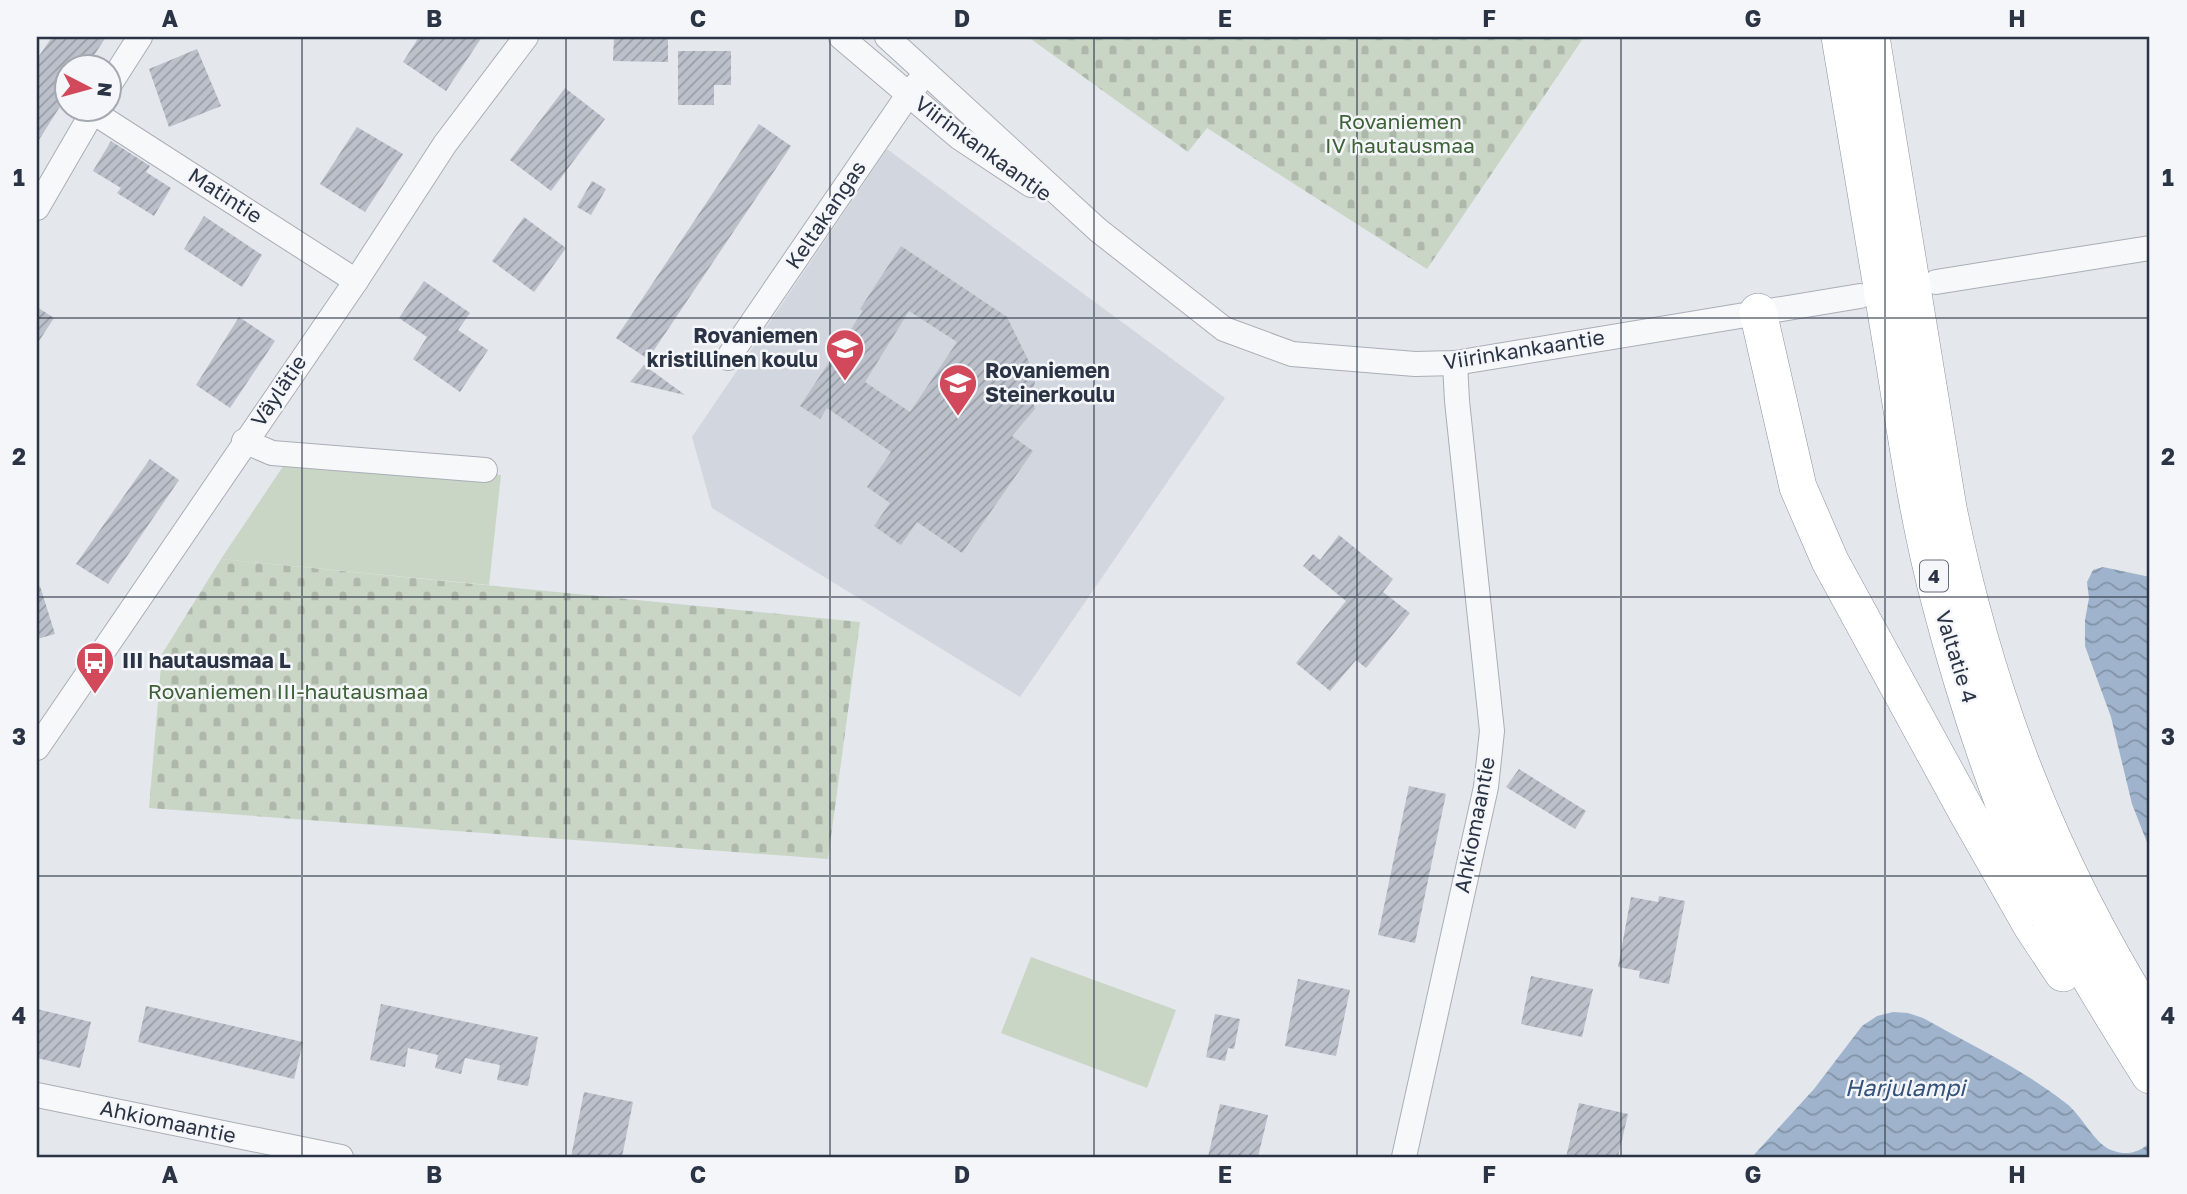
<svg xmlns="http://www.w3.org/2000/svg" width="2187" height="1194" font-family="'Golos Text',sans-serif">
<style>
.built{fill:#d2d6de}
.cemetery{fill:url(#cemetery-stones)}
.park{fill:#c9d6c5}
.water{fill:url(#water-waves)}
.building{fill:url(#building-hatch);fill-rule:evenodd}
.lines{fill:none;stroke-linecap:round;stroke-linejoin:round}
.minor-casing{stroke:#a9aeb7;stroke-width:26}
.highway-casing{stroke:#8b94a3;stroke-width:38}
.minor{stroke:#f7f8fa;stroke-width:24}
.highway{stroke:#fff;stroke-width:37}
.grid{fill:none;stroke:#2b3445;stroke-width:2;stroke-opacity:0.55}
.labels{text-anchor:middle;stroke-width:5;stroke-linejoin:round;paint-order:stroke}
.shield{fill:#f4f6f9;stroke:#676e7b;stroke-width:2}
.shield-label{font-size:19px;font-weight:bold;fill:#2b3445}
.park-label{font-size:21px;fill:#3f6138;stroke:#f4f6f9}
.street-label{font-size:21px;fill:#2b3445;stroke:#f4f6f9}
.poi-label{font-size:21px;font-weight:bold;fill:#2b3445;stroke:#f4f6f9;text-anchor:start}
.water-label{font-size:23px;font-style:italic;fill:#34527a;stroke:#f4f6f9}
.neatline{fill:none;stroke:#2b3445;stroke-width:2.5}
.grid-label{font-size:23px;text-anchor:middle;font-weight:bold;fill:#2b3445}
</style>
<defs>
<pattern id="cemetery-stones" width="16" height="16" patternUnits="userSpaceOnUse" patternTransform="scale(1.75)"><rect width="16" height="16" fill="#c9d6c5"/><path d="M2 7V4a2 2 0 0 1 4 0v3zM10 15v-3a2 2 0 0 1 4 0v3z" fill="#adb8ab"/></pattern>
<pattern id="water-waves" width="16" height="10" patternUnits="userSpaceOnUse" patternTransform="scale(1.75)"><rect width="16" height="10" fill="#9fb4cc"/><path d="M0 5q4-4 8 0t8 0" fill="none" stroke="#8293a7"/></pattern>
<pattern id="building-hatch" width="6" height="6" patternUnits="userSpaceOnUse" patternTransform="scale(1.75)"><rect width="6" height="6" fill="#bbc0ca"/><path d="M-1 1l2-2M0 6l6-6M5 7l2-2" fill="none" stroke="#989da6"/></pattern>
</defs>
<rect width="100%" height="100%" fill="#e4e7ec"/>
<polygon class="built" points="887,149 1225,398 1020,697 712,508 692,437"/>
<g class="cemetery">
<polygon points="1028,37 1584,37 1427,269 1207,128 1188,152"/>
<polygon points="221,559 860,622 828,859 149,808 162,654"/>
</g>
<g class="park">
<polygon points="290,456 501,475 489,585 221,559"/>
<polygon points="1031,957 1176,1010 1147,1088 1001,1033"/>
</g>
<g class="water">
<polygon points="2103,567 2150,577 2150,850 2132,804 2111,717 2085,646 2085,620 2089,598 2087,582 2093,570"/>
<path d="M1893,1012L1908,1013L1923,1018C1971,1045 2023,1069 2067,1104C2083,1117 2094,1143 2111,1150C2126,1156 2138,1153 2150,1143V1157H1752L1814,1089L1862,1026L1877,1016Z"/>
</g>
<g class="building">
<polygon points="52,37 106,37 87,66 66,66 66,97 37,143 37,59"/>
<polygon points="419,37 482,37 446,91 403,62"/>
<polygon points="614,37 668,37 668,62 613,61"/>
<polygon points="197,49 221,106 169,127 149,69"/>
<polygon points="678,51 731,51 731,85 714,85 714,105 678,105"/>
<polygon points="565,88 605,119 551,191 510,160"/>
<polygon points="759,124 791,146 648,359 616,338"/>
<polygon points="357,127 403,154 365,212 320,184"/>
<polygon points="111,141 150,166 146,172 171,188 154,216 117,193 121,188 93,171"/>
<polygon points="592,181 606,189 591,215 577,207"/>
<polygon points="204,216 262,255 242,287 184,249"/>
<polygon points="524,217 566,248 534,292 492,261"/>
<path d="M901,246L1007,317L1036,376L1032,396L1035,409L1012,436L1033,451L962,553L917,522L901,545L874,526L890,503L867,487L891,452L827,408L820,419L800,406L863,311L860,309ZM909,311L957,342L910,412L865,382Z"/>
<polygon points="424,281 470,313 458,330 488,350 460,392 413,359 427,337 399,318"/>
<polygon points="37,307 54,318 37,344"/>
<polygon points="239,317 275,341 230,408 196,385"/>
<polygon points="644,365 685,395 630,382"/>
<polygon points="150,459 179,480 108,584 76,564"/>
<polygon points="1339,535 1393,579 1383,592 1410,613 1366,668 1356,660 1330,691 1296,663 1346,601 1303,566 1313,554 1320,560"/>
<polygon points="40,586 55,634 37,639 37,587"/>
<polygon points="1519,769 1586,811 1575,829 1506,787"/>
<polygon points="1409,786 1446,794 1415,943 1378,935"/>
<polygon points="1659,896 1685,901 1669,984 1639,978 1640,971 1618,967 1631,897 1658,902"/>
<polygon points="1531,976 1593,989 1582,1037 1521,1024"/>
<polygon points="1298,979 1350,990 1336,1056 1285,1046"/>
<polygon points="381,1004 538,1037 528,1086 497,1080 500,1065 465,1058 461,1074 435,1068 438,1055 408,1048 405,1067 370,1060"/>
<polygon points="146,1006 303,1042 294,1079 138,1042"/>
<polygon points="37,1009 91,1022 80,1068 37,1058"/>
<polygon points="1215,1014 1240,1019 1234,1049 1228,1048 1225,1061 1206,1057"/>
<polygon points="584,1092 633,1102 622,1157 571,1157"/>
<polygon points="1579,1103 1628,1114 1618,1157 1566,1157"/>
<polygon points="1220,1104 1268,1115 1258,1157 1208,1157"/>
</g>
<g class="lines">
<g class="minor-casing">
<g id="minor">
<polyline points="841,37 960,138 1031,185"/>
<polyline points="887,37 1098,230 1224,329 1292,354 1415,364 1455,363 1860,296"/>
<polyline points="108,87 140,37"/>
<polyline points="93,112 356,281"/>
<polyline points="37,208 95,108"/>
<polyline points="1936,282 2150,248"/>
<polyline points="728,358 908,95 926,73"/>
<polyline points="244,441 272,453 485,470"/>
<polyline points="37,748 356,281 445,144 526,37"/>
<polyline points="37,1095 341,1157"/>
<polyline points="1404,1157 1486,787 1492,731 1457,401 1455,363"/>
</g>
</g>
<g class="highway-casing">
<g id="highway">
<path d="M1840,37C1857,136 1873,236 1890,335C1905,425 1917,517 1941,605C1959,674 1981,743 2006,809C2043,903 2096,990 2150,1075"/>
<path d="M1871,37L1948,508C1986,695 2048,858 2150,1021"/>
<polyline points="1758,312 1798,487 1830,561 1967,812 2032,926 2063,973"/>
</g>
</g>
<use href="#minor" class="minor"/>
<use href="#highway" class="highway"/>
</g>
<path class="grid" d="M302,37V1157M566,37V1157M830,37V1157M1094,37V1157M1357,37V1157M1621,37V1157M1885,37V1157M37,318H2150M37,597H2150M37,876H2150"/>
<defs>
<g id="school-pin" transform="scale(2.0125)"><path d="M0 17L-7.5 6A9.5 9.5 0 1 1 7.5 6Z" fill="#d1495b" stroke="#f4f6f9"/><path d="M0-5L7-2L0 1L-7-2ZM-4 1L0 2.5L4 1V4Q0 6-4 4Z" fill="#fff"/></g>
<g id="bus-pin" transform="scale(2.0125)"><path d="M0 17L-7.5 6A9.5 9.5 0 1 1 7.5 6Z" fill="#d1495b" stroke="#f4f6f9"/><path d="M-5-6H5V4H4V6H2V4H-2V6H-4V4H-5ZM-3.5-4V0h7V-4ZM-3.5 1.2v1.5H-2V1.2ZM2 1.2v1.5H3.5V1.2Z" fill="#fff"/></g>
</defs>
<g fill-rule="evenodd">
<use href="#school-pin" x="845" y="348"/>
<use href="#school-pin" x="958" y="383"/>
<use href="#bus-pin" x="95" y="661"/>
</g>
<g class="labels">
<rect class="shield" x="1920" y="560.5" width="28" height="31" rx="5"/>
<g class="shield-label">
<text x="1934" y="583">4</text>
</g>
<g class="park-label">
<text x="1400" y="129">Rovaniemen<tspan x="1400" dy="24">IV hautausmaa</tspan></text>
<text x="288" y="699">Rovaniemen III-hautausmaa</text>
</g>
<g class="street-label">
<text transform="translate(983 149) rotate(36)" y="7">Viirinkankaantie</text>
<text transform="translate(225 196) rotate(33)" y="7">Matintie</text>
<text transform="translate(826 215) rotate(-56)" y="7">Keltakangas</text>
<text transform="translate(1524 350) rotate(-9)" y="7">Viirinkankaantie</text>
<text transform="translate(279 391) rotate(-56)" y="7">Väylätie</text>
<text transform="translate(1956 657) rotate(73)" y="7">Valtatie 4</text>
<text transform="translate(1475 825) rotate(-79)" y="7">Ahkiomaantie</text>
<text transform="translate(168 1122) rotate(12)" y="7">Ahkiomaantie</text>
</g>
<g class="poi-label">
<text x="818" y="343" text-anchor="end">Rovaniemen<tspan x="818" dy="24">kristillinen koulu</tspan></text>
<text x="985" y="378">Rovaniemen<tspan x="985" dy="24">Steinerkoulu</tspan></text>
<text x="122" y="668">III hautausmaa L</text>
</g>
<g class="water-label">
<text x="1905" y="1096">Harjulampi</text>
</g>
</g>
<rect width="2187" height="1194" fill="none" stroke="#f4f6f9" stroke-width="77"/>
<g transform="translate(88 88) rotate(96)"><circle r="33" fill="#f4f6f9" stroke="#a4a8b1" stroke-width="2"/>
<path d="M0-5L12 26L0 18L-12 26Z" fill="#d1495b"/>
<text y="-10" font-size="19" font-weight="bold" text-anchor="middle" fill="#2b3445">N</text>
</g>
<rect x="38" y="38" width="2110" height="1118" class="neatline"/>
<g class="grid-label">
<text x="170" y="27">A</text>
<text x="434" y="27">B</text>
<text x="698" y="27">C</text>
<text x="962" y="27">D</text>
<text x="1225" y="27">E</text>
<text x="1489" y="27">F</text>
<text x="1753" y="27">G</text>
<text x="2017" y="27">H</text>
<text x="19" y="186">1</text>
<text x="2168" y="186">1</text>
<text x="19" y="465">2</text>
<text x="2168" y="465">2</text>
<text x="19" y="745">3</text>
<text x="2168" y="745">3</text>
<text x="19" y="1024">4</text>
<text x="2168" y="1024">4</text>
<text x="170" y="1183">A</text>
<text x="434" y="1183">B</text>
<text x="698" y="1183">C</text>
<text x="962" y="1183">D</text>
<text x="1225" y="1183">E</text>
<text x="1489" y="1183">F</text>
<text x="1753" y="1183">G</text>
<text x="2017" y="1183">H</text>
</g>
</svg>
